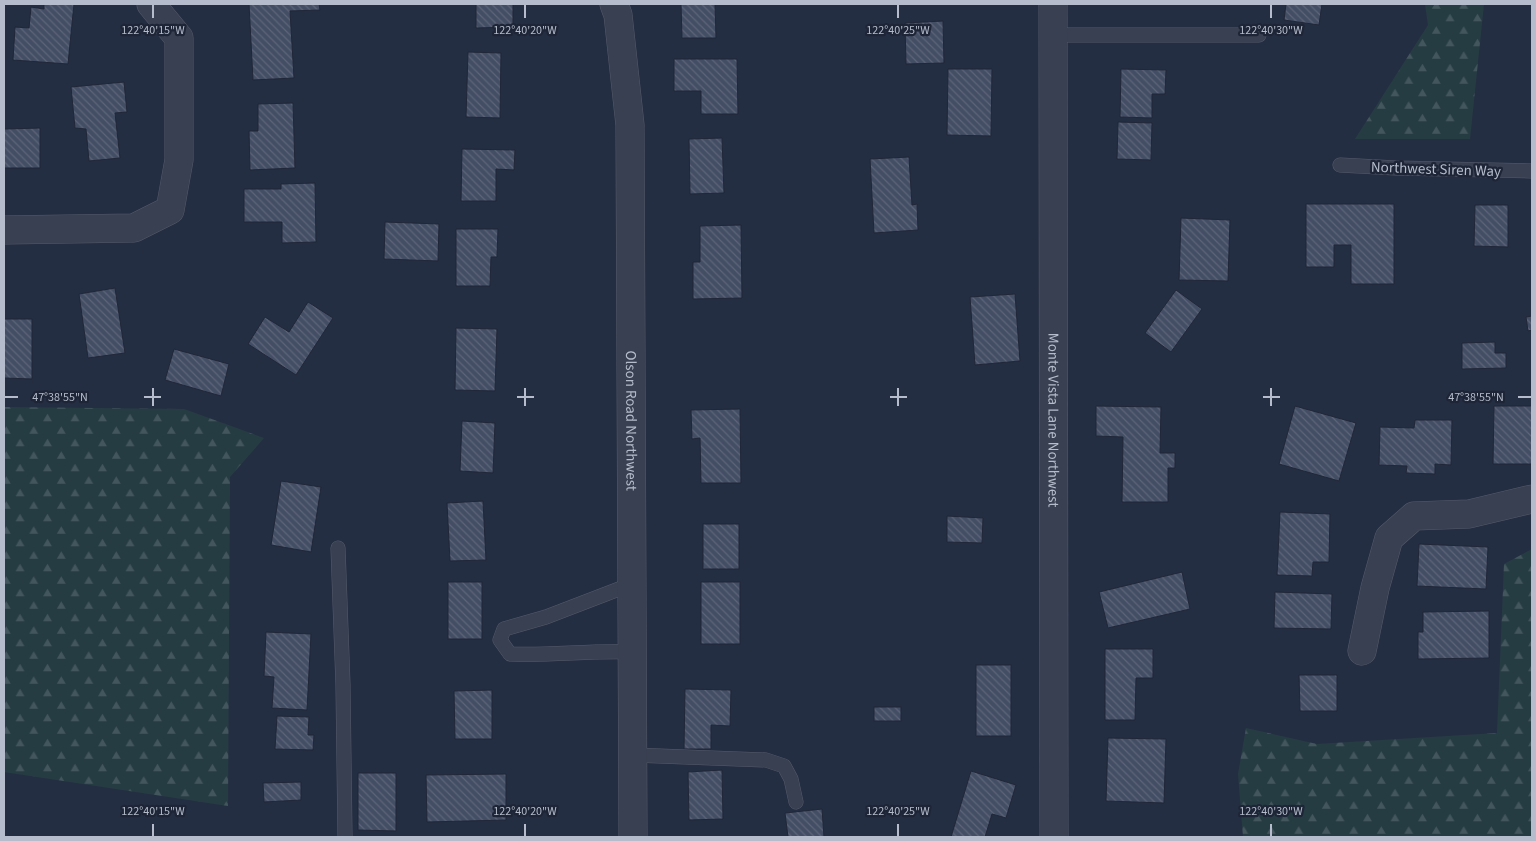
<svg xmlns="http://www.w3.org/2000/svg" width="1536" height="841" font-family="'Source Sans 3',sans-serif">
<style>
.forest{fill:url(#forest-firs)}
.building{fill:url(#building-back-hatch);stroke:#1f2738}
.lines{fill:none;stroke-linecap:round;stroke-linejoin:round}
.lane-casing{stroke:#545b6b;stroke-width:15}
.street-casing{stroke:#545b6b;stroke-width:29}
.lane{stroke:#394051;stroke-width:14}
.street{stroke:#394051;stroke-width:28}
.ticks{fill:none;stroke:#b5bccb;stroke-width:2}
.labels{text-anchor:middle;stroke-width:4.5;stroke-linejoin:round;paint-order:stroke}
.street-label{font-size:15px;fill:#b5bccb;stroke:#1d2536}
.ticks-label{font-size:12px;text-anchor:middle;fill:#b5bccb;stroke:#1d2536;stroke-width:4.5;stroke-linejoin:round;paint-order:stroke}
</style>
<defs>
<pattern id="forest-firs" width="22" height="20" patternUnits="userSpaceOnUse" patternTransform="scale(1.25)"><rect width="22" height="20" fill="#263c43"/><path d="M5 1l3.5 6h-7zM16 11l3.5 6h-7z" fill="#43565d"/></pattern>
<pattern id="building-back-hatch" width="6" height="6" patternUnits="userSpaceOnUse" patternTransform="scale(1.25)"><rect width="6" height="6" fill="#434d64"/><path d="M-1 5l2 2M0 0l6 6M5-1l2 2" fill="none" stroke="#5c6579"/></pattern>
</defs>
<rect width="100%" height="100%" fill="#242e42"/>
<g class="forest">
<polygon points="1425,4 1484,4 1470,139 1355,139 1428,25"/>
<polygon points="4,407 184,409 264,438 230,477 228,806 4,772"/>
<polygon points="1532,549 1532,837 1243,837 1238,774 1246,728 1317,744 1497,733 1504,564"/>
</g>
<g class="building">
<polygon points="44,4 74,4 68,64 13,60 15,27 29,28 31,7 44,9"/>
<polygon points="249,4 319,4 320,10 290,11 294,78 253,80"/>
<polygon points="476,4 513,4 513,27 476,28"/>
<polygon points="681,4 715,4 716,38 682,38"/>
<polygon points="1286,4 1322,4 1319,25 1284,20"/>
<polygon points="943,21 944,63 906,64 905,23"/>
<polygon points="468,52 501,53 500,118 466,117"/>
<polygon points="674,59 737,59 738,114 701,114 701,91 674,91"/>
<polygon points="948,69 992,69 991,136 947,135"/>
<polygon points="1121,69 1166,70 1165,94 1152,94 1152,118 1120,117"/>
<polygon points="124,82 127,112 115,113 120,158 89,161 86,129 75,128 71,87"/>
<polygon points="293,103 295,168 250,170 249,131 258,131 258,104"/>
<polygon points="1118,122 1152,123 1151,160 1117,159"/>
<polygon points="40,128 40,168 4,168 4,129"/>
<polygon points="722,138 724,193 690,194 689,139"/>
<polygon points="462,149 515,150 514,170 496,169 496,201 461,201"/>
<polygon points="909,157 912,205 917,204 918,230 874,233 870,159"/>
<polygon points="315,183 316,242 282,243 282,222 244,222 244,189 281,189 281,184"/>
<polygon points="1306,204 1394,204 1394,284 1351,284 1351,245 1334,245 1334,267 1306,267"/>
<polygon points="1475,205 1508,205 1508,247 1474,246"/>
<polygon points="1181,218 1230,220 1228,281 1179,280"/>
<polygon points="385,222 439,224 438,261 384,259"/>
<polygon points="741,225 742,298 693,299 693,262 700,262 700,226"/>
<polygon points="456,229 498,229 497,257 491,257 490,286 456,286"/>
<polygon points="115,288 125,353 88,358 79,294"/>
<polygon points="1176,290 1202,309 1171,352 1145,333"/>
<polygon points="1015,294 1020,361 975,365 970,297"/>
<polygon points="308,302 333,318 296,375 248,344 265,317 289,332"/>
<polygon points="1532,316 1532,330 1528,331 1526,317"/>
<polygon points="4,319 32,319 32,379 4,378"/>
<polygon points="456,328 497,329 495,391 455,390"/>
<polygon points="1495,342 1495,353 1506,353 1506,368 1462,369 1462,343"/>
<polygon points="174,349 229,364 221,396 165,380"/>
<polygon points="1096,406 1161,407 1160,453 1175,453 1175,468 1168,468 1168,502 1122,502 1123,437 1096,436"/>
<polygon points="1295,406 1356,423 1339,481 1279,464"/>
<polygon points="1494,406 1532,406 1532,464 1493,464"/>
<polygon points="740,409 741,483 701,483 700,438 692,439 691,410"/>
<polygon points="1415,420 1452,420 1451,465 1435,464 1435,474 1406,473 1407,466 1379,465 1380,427 1414,428"/>
<polygon points="462,421 495,423 493,473 460,471"/>
<polygon points="281,481 321,487 311,552 271,545"/>
<polygon points="483,501 486,560 450,561 447,503"/>
<polygon points="1280,512 1330,514 1329,562 1313,562 1312,576 1277,575"/>
<polygon points="947,516 983,518 982,543 947,542"/>
<rect x="703" y="524" width="36" height="45"/>
<polygon points="1419,544 1488,547 1486,589 1417,586"/>
<polygon points="1182,572 1190,609 1108,628 1099,592"/>
<rect x="448" y="582" width="34" height="57"/>
<rect x="701" y="582" width="39" height="62"/>
<polygon points="1275,592 1332,594 1331,629 1274,628"/>
<polygon points="1489,611 1489,658 1418,659 1418,632 1423,632 1423,612"/>
<polygon points="266,632 311,634 307,710 272,708 274,677 264,676"/>
<polygon points="1105,649 1153,649 1153,678 1136,678 1135,720 1105,720"/>
<rect x="976" y="665" width="35" height="71"/>
<polygon points="1299,675 1337,675 1337,711 1300,711"/>
<polygon points="685,689 731,690 730,726 711,725 711,749 684,749"/>
<polygon points="492,690 492,739 455,739 454,691"/>
<rect x="874" y="707" width="27" height="14"/>
<polygon points="277,716 309,717 308,735 314,735 313,750 275,749"/>
<polygon points="1108,738 1166,739 1164,803 1106,801"/>
<polygon points="722,770 723,819 689,820 688,772"/>
<polygon points="971,771 1016,785 1006,818 992,814 985,837 951,837"/>
<polygon points="358,773 396,773 396,831 358,830"/>
<polygon points="506,774 506,820 427,822 426,775"/>
<polygon points="301,782 301,800 264,802 263,783"/>
<polygon points="822,809 824,837 788,837 785,813"/>
</g>
<g class="lines">
<g class="lane-casing">
<g id="lane">
<polyline points="1053,35 1259,35"/>
<polyline points="1340,165 1396,168 1532,171"/>
<polyline points="338,548 343,685 345,837"/>
<path d="M632,584L546,617L504,629L500,640L510,654C551,656 591,650 632,652"/>
<polyline points="633,755 766,760 784,766 791,779 796,802"/>
</g>
</g>
<g class="street-casing">
<g id="street">
<path id="s1" d="M614,4L618,15L630,125L633,837"/>
<path id="s2" d="M1053,4L1054,837"/>
<polyline points="4,230 134,228 170,210 179,160 179,38 151,4"/>
<polyline points="1362,651 1375,588 1389,538 1414,516 1469,514 1532,499"/>
</g>
</g>
<use href="#lane" class="lane"/>
<use href="#street" class="street"/>
</g>
<path class="ticks" d="M153,5V18M525,5V18M898,5V18M1271,5V18M153,388V406M525,388V406M898,388V406M1271,388V406M5,397H18M144,397H161M517,397H534M890,397H907M1263,397H1280M1518,397H1531M153,824V836M525,824V836M898,824V836M1271,824V836"/>
<g class="labels">
<g class="street-label">
<text transform="translate(1436 169) rotate(2)" y="5">Northwest Siren Way</text>
<text dy="5" stroke="none"><textPath href="#s1" startOffset="418">Olson Road Northwest</textPath></text>
<text dy="5" stroke="none"><textPath href="#s2" startOffset="416">Monte Vista Lane Northwest</textPath></text>
</g>
</g>
<g class="ticks-label">
<text x="153" y="34">122°40'15"W</text>
<text x="525" y="34">122°40'20"W</text>
<text x="898" y="34">122°40'25"W</text>
<text x="1271" y="34">122°40'30"W</text>
<text x="1476" y="401">47°38'55"N</text>
<text x="60" y="401">47°38'55"N</text>
<text x="153" y="815">122°40'15"W</text>
<text x="525" y="815">122°40'20"W</text>
<text x="898" y="815">122°40'25"W</text>
<text x="1271" y="815">122°40'30"W</text>
</g>
<rect width="1536" height="841" fill="none" stroke="#b5bccb" stroke-width="10"/>
</svg>
